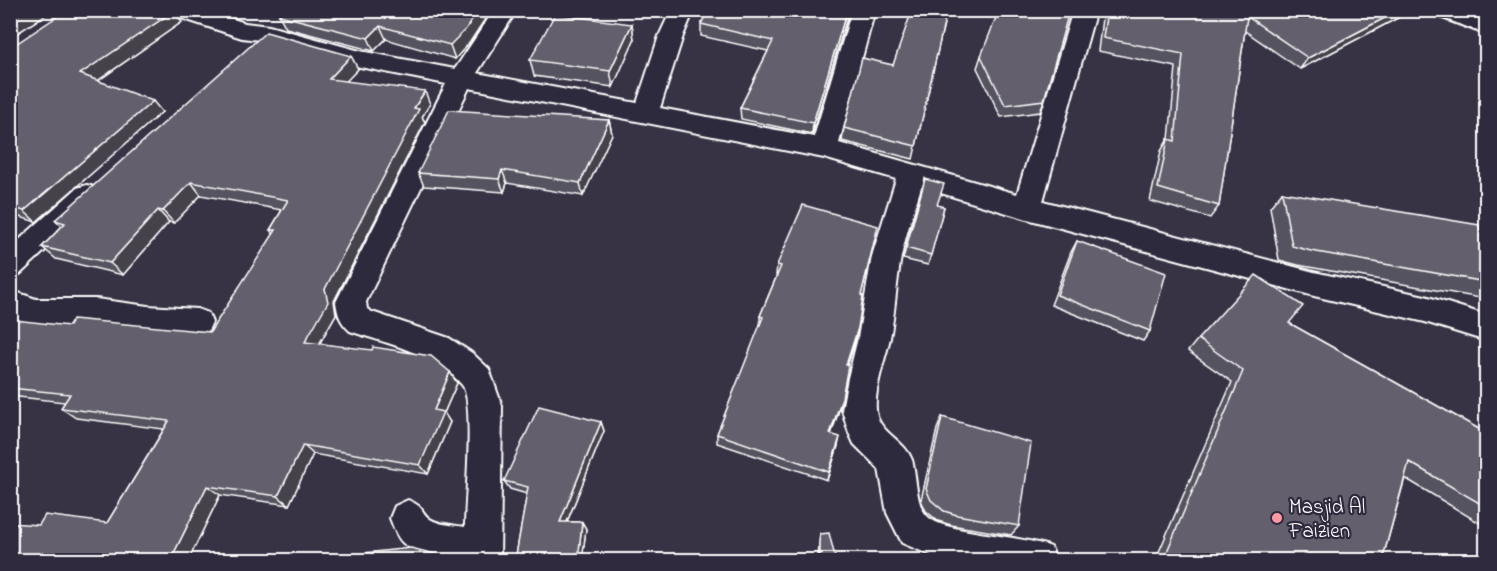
<svg xmlns="http://www.w3.org/2000/svg" width="1497" height="571" font-family="'Indie Flower',sans-serif">
<style>
.lines{fill:none;stroke-linecap:round;stroke-linejoin:round}
.street-casing{stroke:#fff;stroke-width:4}
.secondary-casing{stroke:#fff;stroke-width:5}
.street{fill:#2f2a3d;fill-rule:evenodd}
.secondary{fill:#2f2a3d;fill-rule:evenodd}
.wall{fill:#55525e;stroke:#fff;stroke-width:1.5}
.shaded-wall{fill:#45424c;stroke:#fff;stroke-width:1.5}
.building{fill:#635f6d;stroke:#fff;stroke-width:1.5}
.poi-dot{fill:#ff9aa2;stroke:#2f2a3d;stroke-width:2}
.labels{text-anchor:middle;stroke-width:4.5;stroke-linejoin:round;paint-order:stroke}
.poi-label{font-size:21px;fill:#fff;stroke:#2f2a3d;text-anchor:start}
</style>
<rect width="100%" height="100%" fill="#373345"/>
<filter id="ink" filterUnits="userSpaceOnUse"><feTurbulence type="fractalNoise" baseFrequency=".0167" numOctaves="2"/><feDisplacementMap in="SourceGraphic" scale="12" xChannelSelector="R" yChannelSelector="G"/><feConvolveMatrix kernelMatrix="1 2 1 2 8 2 1 2 1" color-interpolation-filters="sRGB"/></filter>
<g filter="url(#ink)">
<g class="lines">
<g class="street-casing">
<g id="street">
<path d="M169,10H206L245,23L269,26L360,51L455,69L494,10H517L477,73L637,103L659,36L671,10H694L683,36L660,108L814,137L852,10H875L839,143L1017,194L1073,10H1096L1043,201L1314,272L1425,296L1486,315V341L1425,322L1314,296L1027,219L921,187C914,210 906,234 901,257C896,284 895,312 890,338C885,360 874,389 876,410C877,432 905,440 912,460C917,477 915,505 928,517C946,534 1023,535 1051,547L1056,560H942L902,543L887,513L879,469L854,444L849,433L842,410L848,378L858,338L872,256L896,179L824,158L469,88L366,302L367,309L372,312L449,338L472,353L489,369L502,406L500,560C469,560 429,565 403,543C397,538 393,526 390,518L395,506L408,500C425,507 420,512 430,519C439,525 454,525 465,527C465,502 475,400 462,385C436,353 387,344 350,331C340,322 338,315 336,302L446,84L360,67L268,41L242,38L172,15Z"/>
<polygon points="87,185 97,188 101,195 97,202 20,274 10,278 10,248 77,188"/>
<polygon points="10,290 36,299 96,299 148,306 197,309 208,313 212,322 208,331 197,335 148,332 96,325 35,325 10,316"/>
</g>
</g>
<g class="secondary-casing">
<polygon id="secondary" points="1435,10 1471,10 1486,17 1486,34 1438,16"/>
</g>
<use href="#street" class="street"/>
<use href="#secondary" class="secondary"/>
</g>
<g class="wall">
<polygon points="491,10 470,42 455,59 386,39 374,51 286,28 279,15"/>
<polygon points="849,10 812,134 741,119 740,108 768,51 701,36 701,24"/>
<polygon points="947,10 913,159 842,141 844,128 893,65"/>
<polygon points="1103,10 1248,10 1246,20 1248,17 1413,10 1300,69 1245,31 1219,206 1210,218 1150,201 1161,151 1168,139 1169,139 1176,67 1098,51"/>
<polygon points="182,22 98,81 162,112 36,222 10,214 10,48"/>
<polygon points="632,24 634,40 613,87 534,76 530,60"/>
<polygon points="351,56 358,69 346,81 430,104 422,117 425,122 334,301 336,314 320,343 450,372 457,383 444,413 450,422 428,474 313,454 289,505 220,495 188,561 39,525 107,523 164,429 76,418 61,408 65,402 10,396 10,324 69,326 210,332 274,235 270,230 282,210 201,195 174,223 169,222 123,275 56,259 42,247 62,226 55,220"/>
<polygon points="981,56 1044,100 1040,112 1001,117 977,68"/>
<polygon points="609,120 612,134 583,196 507,183 504,192 424,186 418,173"/>
<polygon points="925,179 937,205 944,207 928,265 903,259"/>
<polygon points="1282,192 1486,248 1486,293 1480,298 1298,265 1279,260 1270,207"/>
<polygon points="876,237 861,295 858,328 856,338 847,366 840,407 831,435 838,446 827,480 717,443 717,434 760,326 760,316 777,275 776,275 777,265"/>
<polygon points="1077,241 1150,331 1143,341 1051,305 1071,252"/>
<polygon points="1289,323 1486,433 1486,527 1405,478 1382,561 1155,561 1232,382 1188,351 1198,339"/>
<polygon points="942,417 1019,526 1011,535 951,525 938,521 926,511 921,500 937,429"/>
<polygon points="601,422 604,431 567,522 582,522 586,529 582,561 515,561 527,494 510,489 504,481"/>
<polygon points="820,534 836,561 818,561 819,541"/>
</g>
<g class="shaded-wall">
<polygon points="25,10 53,10 10,38 10,20"/>
<polygon points="478,10 491,10 470,42 455,59 450,45"/>
<polygon points="847,10 849,11 812,134 813,123"/>
<polygon points="1400,10 1413,10 1300,69 1308,58"/>
<polygon points="174,11 182,22 90,86 80,74"/>
<polygon points="632,24 634,40 613,87 610,71"/>
<polygon points="380,26 386,39 374,51 368,38"/>
<polygon points="351,56 358,69 336,92 329,79"/>
<polygon points="425,91 430,104 422,117 425,122 334,301 336,314 314,353 305,342 325,289 414,108"/>
<polygon points="153,101 162,112 36,222 24,211"/>
<polygon points="609,120 612,134 583,196 580,183"/>
<polygon points="502,170 507,183 504,192 499,179"/>
<polygon points="191,182 201,195 174,223 163,211"/>
<polygon points="158,210 169,222 123,275 110,263"/>
<polygon points="858,328 856,338 844,375 846,365"/>
<polygon points="450,372 457,383 444,413 450,422 428,474 420,465 434,410"/>
<polygon points="842,398 840,407 828,443 830,434"/>
<polygon points="601,422 604,431 564,529 560,522"/>
<polygon points="840,437 838,446 827,480 829,472"/>
<polygon points="303,445 313,454 289,505 278,496"/>
<polygon points="207,486 220,495 188,561 170,561"/>
<polygon points="582,522 586,529 582,561 578,561"/>
<polygon points="439,555 445,561 438,561"/>
</g>
<g class="building">
<polygon points="10,10 25,10 10,20"/>
<polygon points="67,10 174,11 80,74 153,101 24,211 10,207 10,48"/>
<polygon points="284,10 478,10 466,29 450,45 380,26 368,38 279,15"/>
<polygon points="709,10 847,10 813,123 740,108 773,41 701,24"/>
<polygon points="912,10 947,10 916,146 844,128 862,58 893,65"/>
<polygon points="999,10 1063,10 1069,12 1044,100 1005,105 981,56"/>
<polygon points="1107,10 1248,10 1219,206 1158,188 1168,139 1175,141 1183,54 1103,38"/>
<polygon points="1254,10 1400,10 1308,58 1248,17"/>
<polygon points="555,14 632,24 610,71 530,60"/>
<polygon points="266,32 351,56 329,79 425,91 414,108 419,109 325,289 328,302 305,342 372,350 373,347 431,356 450,372 434,410 443,412 420,465 303,445 278,496 207,486 170,561 10,561 10,523 39,525 45,515 107,523 169,421 61,408 70,394 10,388 10,324 14,320 69,326 73,319 210,332 276,230 270,230 288,200 191,182 163,211 158,210 110,263 42,247 65,223 55,220"/>
<polygon points="449,110 609,120 580,183 502,170 499,179 418,173"/>
<polygon points="925,179 944,184 937,205 944,207 931,255 906,248"/>
<polygon points="1282,192 1479,225 1486,248 1486,282 1311,251 1292,246"/>
<polygon points="803,205 878,226 861,295 863,296 858,328 846,365 848,366 842,398 830,434 840,437 829,472 717,434 763,317 760,316 781,266 777,265"/>
<polygon points="1077,241 1166,273 1150,331 1057,295"/>
<polygon points="1256,275 1303,306 1289,323 1486,433 1486,507 1409,462 1382,561 1163,561 1243,371 1198,339"/>
<polygon points="539,406 601,422 560,522 582,522 578,561 515,561 528,487 504,481"/>
<polygon points="942,417 1031,443 1019,526 957,515 944,511 931,500 926,489"/>
<polygon points="829,533 836,561 820,561 820,534"/>
<polygon points="411,548 439,555 438,561 364,561 365,553"/>
<polygon points="1012,557 1012,561 996,561"/>
</g>
</g>
<circle class="poi-dot" cx="1277" cy="518" r="6"/>
<g class="labels">
<g class="poi-label">
<text x="1289" y="513">Masjid Al<tspan x="1289" dy="24">Faizien</tspan></text>
</g>
</g>
<rect width="1497" height="571" fill="none" stroke="#2f2a3d" stroke-width="36"/>
<rect x="18" y="18" width="1461" height="535" fill="none" stroke="#fff" stroke-width="2" filter="url(#ink)"/>
</svg>
